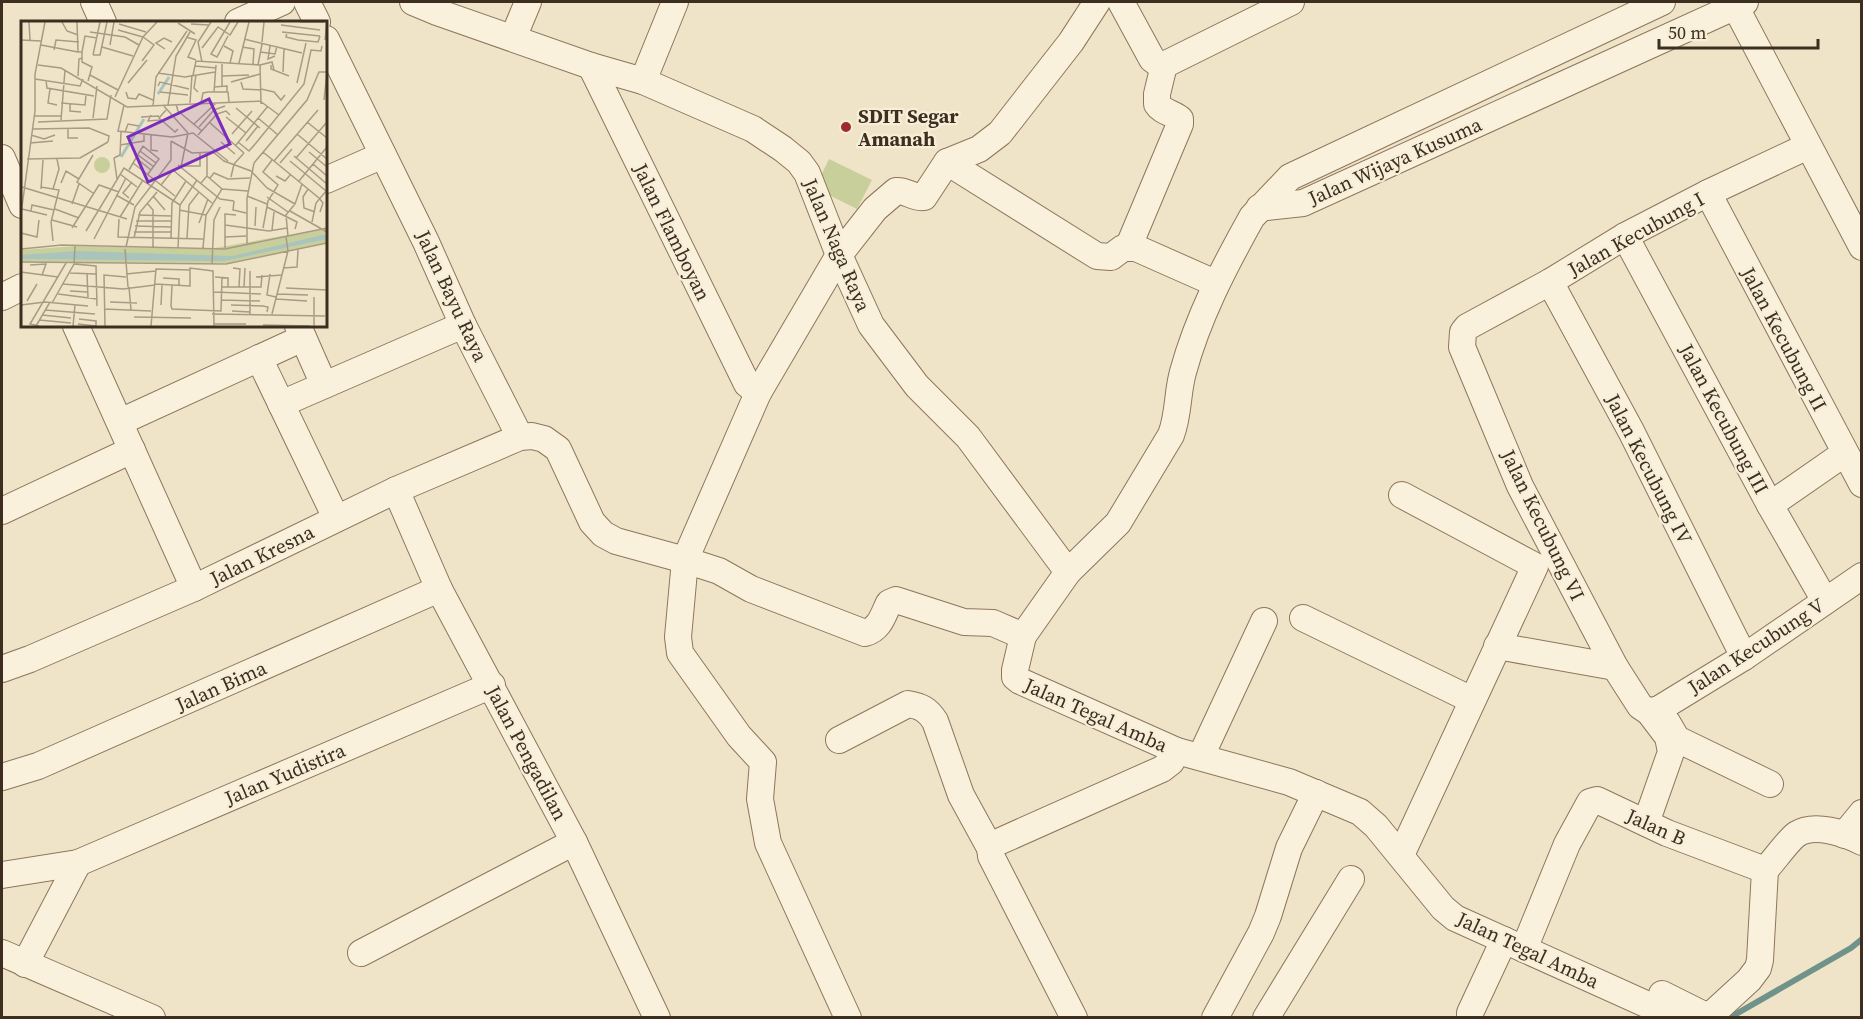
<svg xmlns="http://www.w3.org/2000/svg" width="1863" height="1019" font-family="'Source Serif 4',serif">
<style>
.green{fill:#c9cf9b}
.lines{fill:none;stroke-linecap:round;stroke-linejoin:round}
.stream{stroke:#6f938a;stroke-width:6}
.minor-casing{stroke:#8d765c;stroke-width:28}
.minor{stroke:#faf1dc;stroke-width:26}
.poi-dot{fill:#9e2a2b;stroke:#f7eed8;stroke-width:2}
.labels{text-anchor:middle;stroke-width:4.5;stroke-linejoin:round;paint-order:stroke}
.poi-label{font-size:20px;font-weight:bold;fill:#3d2e20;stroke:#f7eed8;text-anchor:start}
.street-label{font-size:20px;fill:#3d2e20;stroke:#f7eed8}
.inset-river{fill:none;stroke:#a9c4bc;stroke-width:3}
.inset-road{fill:none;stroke:#a89b85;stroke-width:1.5}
.view{fill:#7b2cbf;fill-opacity:0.15;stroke:#7b2cbf;stroke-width:3}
.inset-edge{fill:none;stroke:#3d2e20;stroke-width:3}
</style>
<rect width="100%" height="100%" fill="#f0e4c8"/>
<polygon class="green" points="829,159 872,180 857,209 815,188"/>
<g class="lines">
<polyline class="stream" points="1729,1018 1851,948 1862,939"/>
<g class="minor-casing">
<g id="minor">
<polyline points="94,2 103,22"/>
<polyline points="307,2 317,22"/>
<polyline points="413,2 437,12 591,66 643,81 753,129 783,149 799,162 807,173 839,255 871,325 917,386 968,437 1068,572"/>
<polyline points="1121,2 1152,59 1160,65 1164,65"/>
<path d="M1662,2L1290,177L1252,217C1224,267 1198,317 1183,372C1177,393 1179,414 1171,435L1118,523L1068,572L1023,636L1015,670V677L1020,681L1177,751L1289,782L1360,812L1376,826L1443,908L1455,918L1677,1018"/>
<polyline points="1733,2 1862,247"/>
<polyline points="238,22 282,2"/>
<polyline points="513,38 528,2"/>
<polyline points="326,39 426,242 463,325 520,437"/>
<polyline points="1164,65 1291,2"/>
<polyline points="591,66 747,384 758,393"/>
<polyline points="643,81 675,2"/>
<polyline points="2,158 22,205"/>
<polyline points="947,162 1097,256 1111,257 1123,248 1136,248 1215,283"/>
<polyline points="326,180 383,155"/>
<polyline points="1708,193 1862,484"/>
<polyline points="1259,208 1303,203 1745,2"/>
<polyline points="1625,236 1770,505 1825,601"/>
<path d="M1128,248L1180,124V119C1173,113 1162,112 1157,104V94L1164,65"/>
<polyline points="1550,282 1631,431 1744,657"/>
<polyline points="2,297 22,287"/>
<polyline points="76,326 194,588"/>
<polyline points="298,326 324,385"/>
<polyline points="259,358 336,518"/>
<polyline points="281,404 463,325"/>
<polyline points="120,422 303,338"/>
<polyline points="396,490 439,589 574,842 657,1018"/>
<polyline points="1770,505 1845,453"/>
<polyline points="2,511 132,450"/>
<polyline points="1303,618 1472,700"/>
<polyline points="1497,646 1615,667"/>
<path d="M2,669L30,659L194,588L396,490L520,437L532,436L544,439L558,449L592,522L603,534L616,541L685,560L719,571L751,589L865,633C880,629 883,615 889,603L896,600L964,622L993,623L1023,636"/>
<polyline points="1649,712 1659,709 1744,657 1862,576"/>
<polyline points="1667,722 1677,739 1770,784"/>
<path d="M839,740L908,704C921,706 928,710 935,721L961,795L990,848L991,856L1074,1018"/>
<polyline points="1201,756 1264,621"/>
<polyline points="2,777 38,766 439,589"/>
<polyline points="1646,823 1671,752 1668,737 1649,712 1640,706 1615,667 1520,486 1462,347 1463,332 1467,327 1550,282 1625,236 1708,193 1808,146"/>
<polyline points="1844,835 1862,813"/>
<polyline points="990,848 996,843 1162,769 1171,762 1177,751"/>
<polyline points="1401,855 1535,566 1402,495"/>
<polyline points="2,875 78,863 492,685"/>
<path d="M1524,949L1567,844L1590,802L1597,800L1667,833L1765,870C1774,861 1788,840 1797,834C1814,823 1845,833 1862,842"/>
<polyline points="2,953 152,1018"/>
<polyline points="361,953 574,842"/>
<polyline points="25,964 78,863"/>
<polyline points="1662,994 1706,1016 1713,1013 1749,980 1758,968 1760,960 1765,870"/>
<path d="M848,1018L768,843L760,799L763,762L739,736L680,653L678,637L685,560L758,393L839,255L875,209L896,191C907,190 914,199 924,197L947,162L979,149L1000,133L1071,42L1097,2"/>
<polyline points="1215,1018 1261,933 1268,916 1289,848 1316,793"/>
<polyline points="1266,1018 1351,879"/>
<polyline points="1470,1018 1470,1013 1504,940"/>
</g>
</g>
<use href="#minor" class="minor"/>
</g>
<circle class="poi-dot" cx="846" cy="127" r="6"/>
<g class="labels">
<g class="poi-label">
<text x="858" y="123">SDIT Segar<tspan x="858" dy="23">Amanah</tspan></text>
</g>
<g class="street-label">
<text transform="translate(1395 161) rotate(-24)" y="7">Jalan Wijaya Kusuma</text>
<text transform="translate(672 232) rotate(64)" y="7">Jalan Flamboyan</text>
<text transform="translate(1636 234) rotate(-29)" y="7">Jalan Kecubung I</text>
<text transform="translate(837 245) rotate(67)" y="7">Jalan Naga Raya</text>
<text transform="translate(452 296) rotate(65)" y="7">Jalan Bayu Raya</text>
<text transform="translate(1784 339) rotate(62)" y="7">Jalan Kecubung II</text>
<text transform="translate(1724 419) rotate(62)" y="7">Jalan Kecubung III</text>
<text transform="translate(1649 469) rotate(63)" y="7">Jalan Kecubung IV</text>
<text transform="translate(1543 525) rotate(64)" y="7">Jalan Kecubung VI</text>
<text transform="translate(262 555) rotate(-26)" y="7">Jalan Kresna</text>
<text transform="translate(1756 646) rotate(-33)" y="7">Jalan Kecubung V</text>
<text transform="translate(221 686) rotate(-24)" y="7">Jalan Bima</text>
<text transform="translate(1096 715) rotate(24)" y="7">Jalan Tegal Amba</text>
<text transform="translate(527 753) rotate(62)" y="7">Jalan Pengadilan</text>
<text transform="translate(285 774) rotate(-23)" y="7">Jalan Yudistira</text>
<text transform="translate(1656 827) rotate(24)" y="7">Jalan B</text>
<text transform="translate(1528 950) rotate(25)" y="7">Jalan Tegal Amba</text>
</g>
</g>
<g transform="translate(21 21)">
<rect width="306" height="306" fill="#f0e4c8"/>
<path d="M73 144a8 8 0 1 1 16 0a8 8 0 1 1-16 0ZM306,207V222L208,242L0,241V229L54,225L188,228Z" fill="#c9cf9b"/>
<path d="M306,213V218L203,240L0,238V234L56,230L211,235Z" fill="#a9c4bc"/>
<path class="inset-river" d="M137,73L148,56M100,136L123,98"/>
<path class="inset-road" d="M8,1L9,19M41,1L46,10L57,14M56,1L57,31M279,1H303M157,2L174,13M98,3L125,11M170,3L188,4M260,4L299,9M97,9L122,16M69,11L104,16L118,24M261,11L299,15M266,11L265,16L277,19L297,21L299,15M207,15L196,36L190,33L209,1M165,16L175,19L167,36L175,39M223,18L281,32M0,19L20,20M304,19L306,1M241,21L243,1M20,24L57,31M89,24L93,1M203,25L212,30L209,42M249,25L247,38L254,35M81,26L112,35M221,26L233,28L232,43M181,27L197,6L209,14L217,1M144,28L135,22L143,17L151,21M33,29L35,19L58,21M57,31H61V41L71,46L67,60M61,31L64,15L76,17M239,31L254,33L256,25M72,34H79L86,1M72,34L79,1M121,40L133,24L122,16M181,41L177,21L190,1M218,42L228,1M17,44L40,47L106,86L239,80L258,94M237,44L241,23M239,44L240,83M239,44L251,41L253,49M250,44V48L268,55M174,45L195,47M262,51L263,27M137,52L164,56L194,51M69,54L97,69M172,54L175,40L239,44M175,54L173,67L177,71M57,55L58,38L61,37M201,55L228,54M14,58L59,65L62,58M25,59L26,67L73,75M210,61L239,53M220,61L222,68L240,69M107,62L126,39M276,62L285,22M137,65L139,61L168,68M201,65V43M193,66L206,65V71M29,68L27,82L36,84M240,68L253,71L260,79L264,74M105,71L107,77L115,78L118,73L132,79M139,71L167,74M193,71L195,44M94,76L122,16L136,1M303,79L306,52M40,82L64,84L65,74M49,82V90L60,91M169,82L171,54M180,82L182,72L187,71H207L208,81M155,83L157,90L181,110M103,84L97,110L151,116M142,84L167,112M147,84L155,35L169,11M132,85L135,56L166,10M215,87L239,107M145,89L138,97L154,111L157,108M130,94L127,100L139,99M13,95H40M120,96L138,95M205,96L225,112M72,97L76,65M237,97L257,114M40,99L44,49M17,101L86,98L90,74M188,101L223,132M286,101L306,117M173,103L195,82M178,106L193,89L204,85M11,108L68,107L88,115L87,121M47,108V117H57M104,111L107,103L118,105M211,113L231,90M276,113L306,138M10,114L23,118L34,114M130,114V129L137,130M177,114L196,93L205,90L209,94M151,116L172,112L207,140M150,120L171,132L192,131L203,140L230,150L246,167L274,183M225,120L237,105M200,121L214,133M217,121L228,130L235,122L283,63L290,29L300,30L301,25M9,122L32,120M99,124L123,120V113M215,124L247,85M122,125L138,138L127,153M119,130L135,142M242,131L298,177L302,182L299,191M288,131L306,146M72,134L56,161L72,172M117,134L133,146M273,135L306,163M93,137L99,134L100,111M93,137L96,158M115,137L130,149M275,137L306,101M6,138L59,137L87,121M150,139V120M253,140L297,89M269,140L305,170M112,142L154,175M259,142L271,128M292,143L306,155M157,144L199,178L213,180M161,145H179V132M160,146L167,112M108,149L122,125M152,149L191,182M99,153L116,166M255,155L264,160L270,153M210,156L213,143L223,132M189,157L193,152L207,158L229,157M278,160L306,126M40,162L45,150L58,158M180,162L186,155V132M140,164L153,148M1,166L106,198M20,166L38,169L30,201L32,220M20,168L22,139M32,168L38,148L36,138M201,168L227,170M287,168L282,176L283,187L294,191M95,174L113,184M132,175L144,189M226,175L246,183M246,176L267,191M108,177L102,172L111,161M213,180L212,189L225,192M126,182L132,189V226M51,183L58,163M246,186L276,201L274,208M1,188L26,194M34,188L58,197M158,189L185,194M10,190L11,184L33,189M269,190L306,211M0,193L14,90V53L24,1M117,194L150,195M99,196L122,159M98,198L97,216L182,218M31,199L56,206M115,200H150M291,201L295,182L306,169M178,202L187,178M204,204L248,210L266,207M114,205L150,206M234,205L235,186M51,207L78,164L98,171M242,207L247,180L257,164L242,151L251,139M251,209L253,191M65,210L103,147L159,184M113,211H150M0,212L16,216L18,199M267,215L265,194L274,183L281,163M204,216L225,215M113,217L119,191L136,171M150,217L151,182L165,160M166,217L168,184L178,171M73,218L105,157M226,224V177L233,142L286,79L298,51H306M105,226L114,186L150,139M157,227L159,184L176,159M182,227L185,194L201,168L186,155M204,227V193L215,194M0,228L41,224L204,228L306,207M104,228L107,266M0,241L205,243L306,222M53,243L75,245L76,285M191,243L193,199L199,186M9,244L25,243L21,254M212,247L219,248L218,266M262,247L276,246L277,229M0,251L37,256M49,252L75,253M66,252L67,277M105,253L135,250M249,253L246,274L255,276M194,256L207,257V266M235,256L261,254M142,257L158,258V264M42,263L102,268L134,264M134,263L169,265V247L192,250L193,305M108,266L110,289M201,266H240L241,254M223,266L224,247M265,267L306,269M49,270L67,271M193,271L240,273M37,273L76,278M256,273L287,274M293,276V305M255,278L286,280M201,279L239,280M6,280L16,263M89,281L116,282M31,282L53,243L54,225M0,284L24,281L67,285M140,284L141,264M210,284L242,285L247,286L246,291M150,285L151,288L200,290L201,256M150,285L151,264M83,288L130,290M24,289L74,293M211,290L229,291M191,293L304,295M229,293V250M251,293L267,230L265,216M21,294L50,297M113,296L170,297M18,299L50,302M57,303L75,305V300L58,298M193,303H225M242,304L289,305M15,305L29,281M18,305L9,303L45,242M52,305L54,284M84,305L83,254L105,256M130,305L135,248L169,249"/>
<path class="view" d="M188,78L209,123L127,161L107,116Z"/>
<rect width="306" height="306" class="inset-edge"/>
</g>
<rect width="1863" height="1019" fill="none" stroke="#3d2e20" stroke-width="6"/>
<path d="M1659 39v9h159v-9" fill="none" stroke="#3d2e20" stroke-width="3"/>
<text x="1668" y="39" font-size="18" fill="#3d2e20" stroke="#f7eed8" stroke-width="4.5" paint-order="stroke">50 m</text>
</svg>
